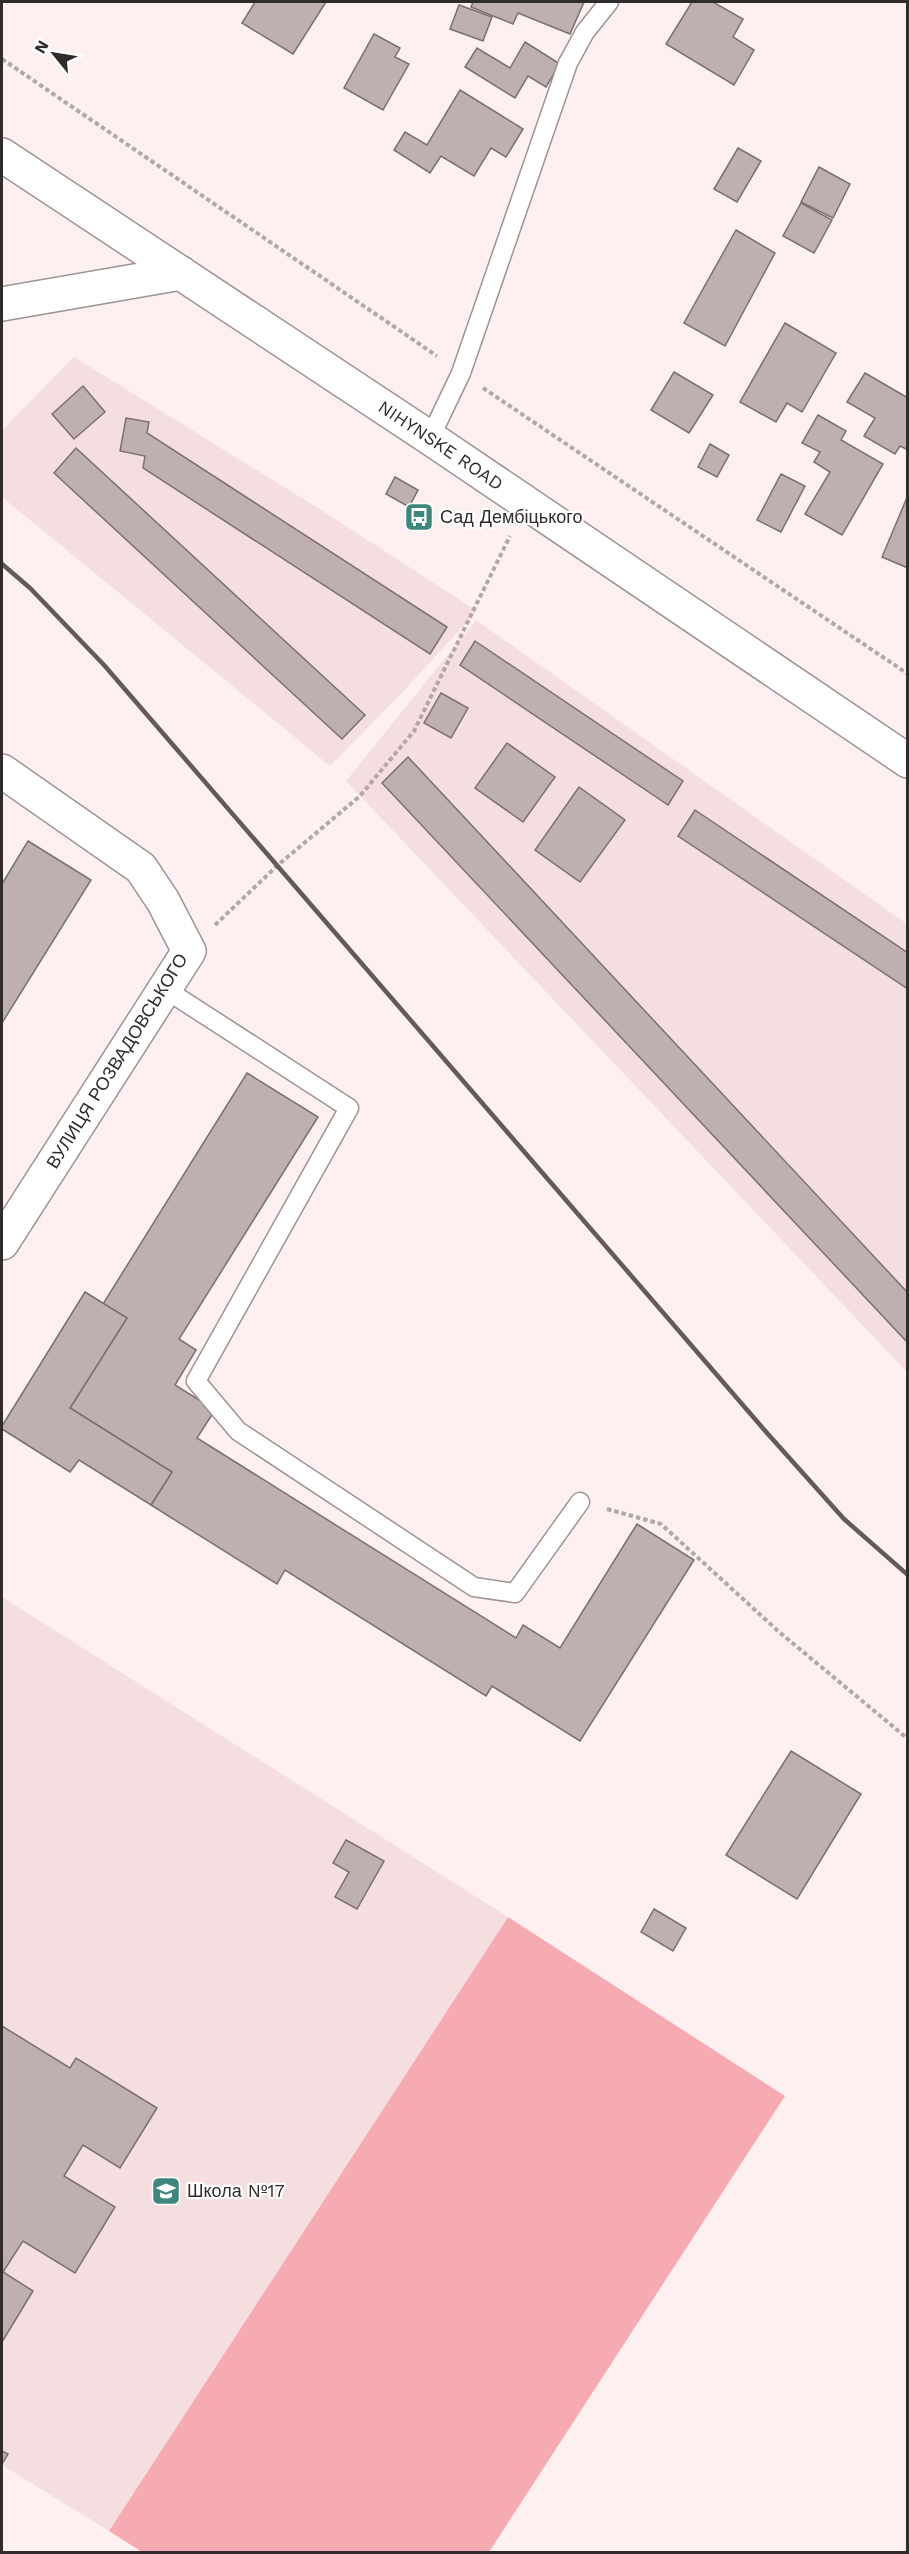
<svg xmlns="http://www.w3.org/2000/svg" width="909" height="2554" font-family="'Work Sans',sans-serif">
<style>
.built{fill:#f5dee0}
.green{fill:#f6aab2}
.building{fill:#beb0b1;stroke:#7c6f70;stroke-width:1.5}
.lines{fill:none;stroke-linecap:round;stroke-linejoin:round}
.lane-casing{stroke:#a09394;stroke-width:21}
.secondary-casing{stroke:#a09394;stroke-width:36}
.path{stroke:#b3a7a8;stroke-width:4;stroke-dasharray:4.5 3;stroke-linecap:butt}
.lane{stroke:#fff;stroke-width:18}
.secondary{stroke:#fff;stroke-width:33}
.rail{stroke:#625a5b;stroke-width:4.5}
.labels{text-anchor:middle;stroke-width:4.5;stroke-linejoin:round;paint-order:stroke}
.street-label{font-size:18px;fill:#312b2c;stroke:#fff}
.poi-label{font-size:18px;fill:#312b2c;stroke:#fff;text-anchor:start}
</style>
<rect width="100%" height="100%" fill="#feeff0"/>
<g class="built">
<polygon points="74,357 318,508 477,611 398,697 330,766 2,497 2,430"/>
<polygon points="476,620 907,924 907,1372 346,781"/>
<polygon points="2,1597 508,1917 109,2531 2,2465"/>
</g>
<polygon class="green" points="508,1917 785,2096 489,2552 142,2552 109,2531"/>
<g class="building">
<polygon points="255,2 326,2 293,54 242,23"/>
<polygon points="473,2 584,2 570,34 518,13 513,24 471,7"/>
<polygon points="692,2 713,2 743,19 733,37 754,50 734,85 666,44"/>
<polygon points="459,5 492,17 483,41 450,29"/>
<polygon points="374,34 400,48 395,57 409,64 383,110 344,88"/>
<polygon points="525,42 560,64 546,87 528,76 515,98 465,67 477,48 510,68"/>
<polygon points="460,90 523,129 506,157 491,148 474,176 441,156 430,173 394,150 405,132 427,145"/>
<polygon points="738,148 761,161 737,202 714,189"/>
<polygon points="819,167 850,184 833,218 801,202"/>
<polygon points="801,203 832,220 814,253 783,236"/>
<polygon points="736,230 775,253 725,346 684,323"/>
<polygon points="785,323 836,353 802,412 787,403 776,422 740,402"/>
<polygon points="674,372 713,395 689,433 651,410"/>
<polygon points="865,373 908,398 908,450 900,446 895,454 864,436 875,418 847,402"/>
<polygon points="83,386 105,412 74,439 52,414"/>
<polygon points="818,415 846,431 841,440 883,464 842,535 805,514 830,472 814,462 820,452 802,443"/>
<polygon points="126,418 149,422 147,433 447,627 430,654 143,468 145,456 120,451"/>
<polygon points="710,444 729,455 717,477 698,467"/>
<polygon points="76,448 365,715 342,739 54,473"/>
<polygon points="781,474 805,486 781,532 757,520"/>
<polygon points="395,477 418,490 409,507 386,494"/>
<polygon points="908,495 908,568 882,557"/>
<polygon points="475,641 683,781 668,805 460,665"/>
<polygon points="441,693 468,708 451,738 424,723"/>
<polygon points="507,743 555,777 523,822 475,788"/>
<polygon points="408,757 908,1293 908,1343 382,783"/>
<polygon points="579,787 625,820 580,882 535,850"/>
<polygon points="695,810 908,953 908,989 678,836"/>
<polygon points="28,841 91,880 2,1023 2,884"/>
<polygon points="247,1073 318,1117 179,1339 196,1350 175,1385 215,1410 197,1438 516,1638 523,1625 560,1648 637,1524 694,1560 580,1741 492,1686 486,1696 285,1570 277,1584 151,1505 172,1472 70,1408 127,1318 103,1304"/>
<polygon points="85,1292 127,1318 70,1408 172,1472 151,1505 79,1460 70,1472 2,1429 2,1426"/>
<polygon points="791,1751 861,1794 797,1899 726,1855"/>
<polygon points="346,1840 384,1861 357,1909 335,1897 349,1872 333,1863"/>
<polygon points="654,1909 686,1928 673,1951 641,1932"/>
<polygon points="2,2026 70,2068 76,2058 157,2108 120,2168 83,2145 64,2176 115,2207 75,2273 23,2241 3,2272 33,2291 2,2342"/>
<polygon points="2,2451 8,2454 2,2464"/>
</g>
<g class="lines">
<g class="lane-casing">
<g id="lane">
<polyline points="430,438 461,373 568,63 585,32 609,2"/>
<polyline points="165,989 349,1108 196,1381 238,1431 474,1587 515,1593 580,1502"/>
</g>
</g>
<g class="secondary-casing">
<g id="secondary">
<path id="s1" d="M2,155L430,438L908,761"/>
<polyline points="2,304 181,273"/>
<polyline points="2,771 141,868 163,901 189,951 2,1243"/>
</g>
</g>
<g class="path">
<polyline points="2,59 437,356"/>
<polyline points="483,388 908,674"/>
<polyline points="215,925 278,865 360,796 414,731 510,536"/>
<polyline points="607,1509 661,1524 778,1631 908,1739"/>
</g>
<use href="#lane" class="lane"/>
<use href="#secondary" class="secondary"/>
<polyline class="rail" points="2,564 30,588 104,665 767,1433 844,1519 908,1575"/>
</g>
<defs>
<g id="bus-square" transform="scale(1.5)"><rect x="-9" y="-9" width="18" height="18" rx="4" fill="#3f867f" stroke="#fff"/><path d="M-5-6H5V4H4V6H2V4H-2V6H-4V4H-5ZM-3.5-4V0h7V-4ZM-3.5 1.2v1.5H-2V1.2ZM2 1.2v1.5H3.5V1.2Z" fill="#fff"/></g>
<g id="school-square" transform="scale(1.5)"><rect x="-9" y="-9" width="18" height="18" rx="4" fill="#3f867f" stroke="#fff"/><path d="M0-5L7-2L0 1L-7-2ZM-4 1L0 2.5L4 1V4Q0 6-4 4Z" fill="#fff"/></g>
</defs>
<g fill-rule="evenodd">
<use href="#bus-square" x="419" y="517"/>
<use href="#school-square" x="166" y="2191"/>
</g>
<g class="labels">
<g class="street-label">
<text dy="6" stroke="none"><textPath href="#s1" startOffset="526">NIHYNSKE ROAD</textPath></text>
<text transform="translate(117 1061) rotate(-58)" y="6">ВУЛИЦЯ РОЗВАДОВСЬКОГО</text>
</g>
<g class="poi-label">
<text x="440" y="523">Сад Дембіцького</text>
<text x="187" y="2197">Школа №17</text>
</g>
</g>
<rect width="909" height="2554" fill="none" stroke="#312b2c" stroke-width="6"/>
<g transform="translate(54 54) rotate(300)" stroke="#ffffff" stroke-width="4.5" paint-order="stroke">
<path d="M0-4.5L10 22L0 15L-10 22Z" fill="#312b2c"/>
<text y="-9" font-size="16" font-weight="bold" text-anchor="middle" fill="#312b2c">N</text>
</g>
</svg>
